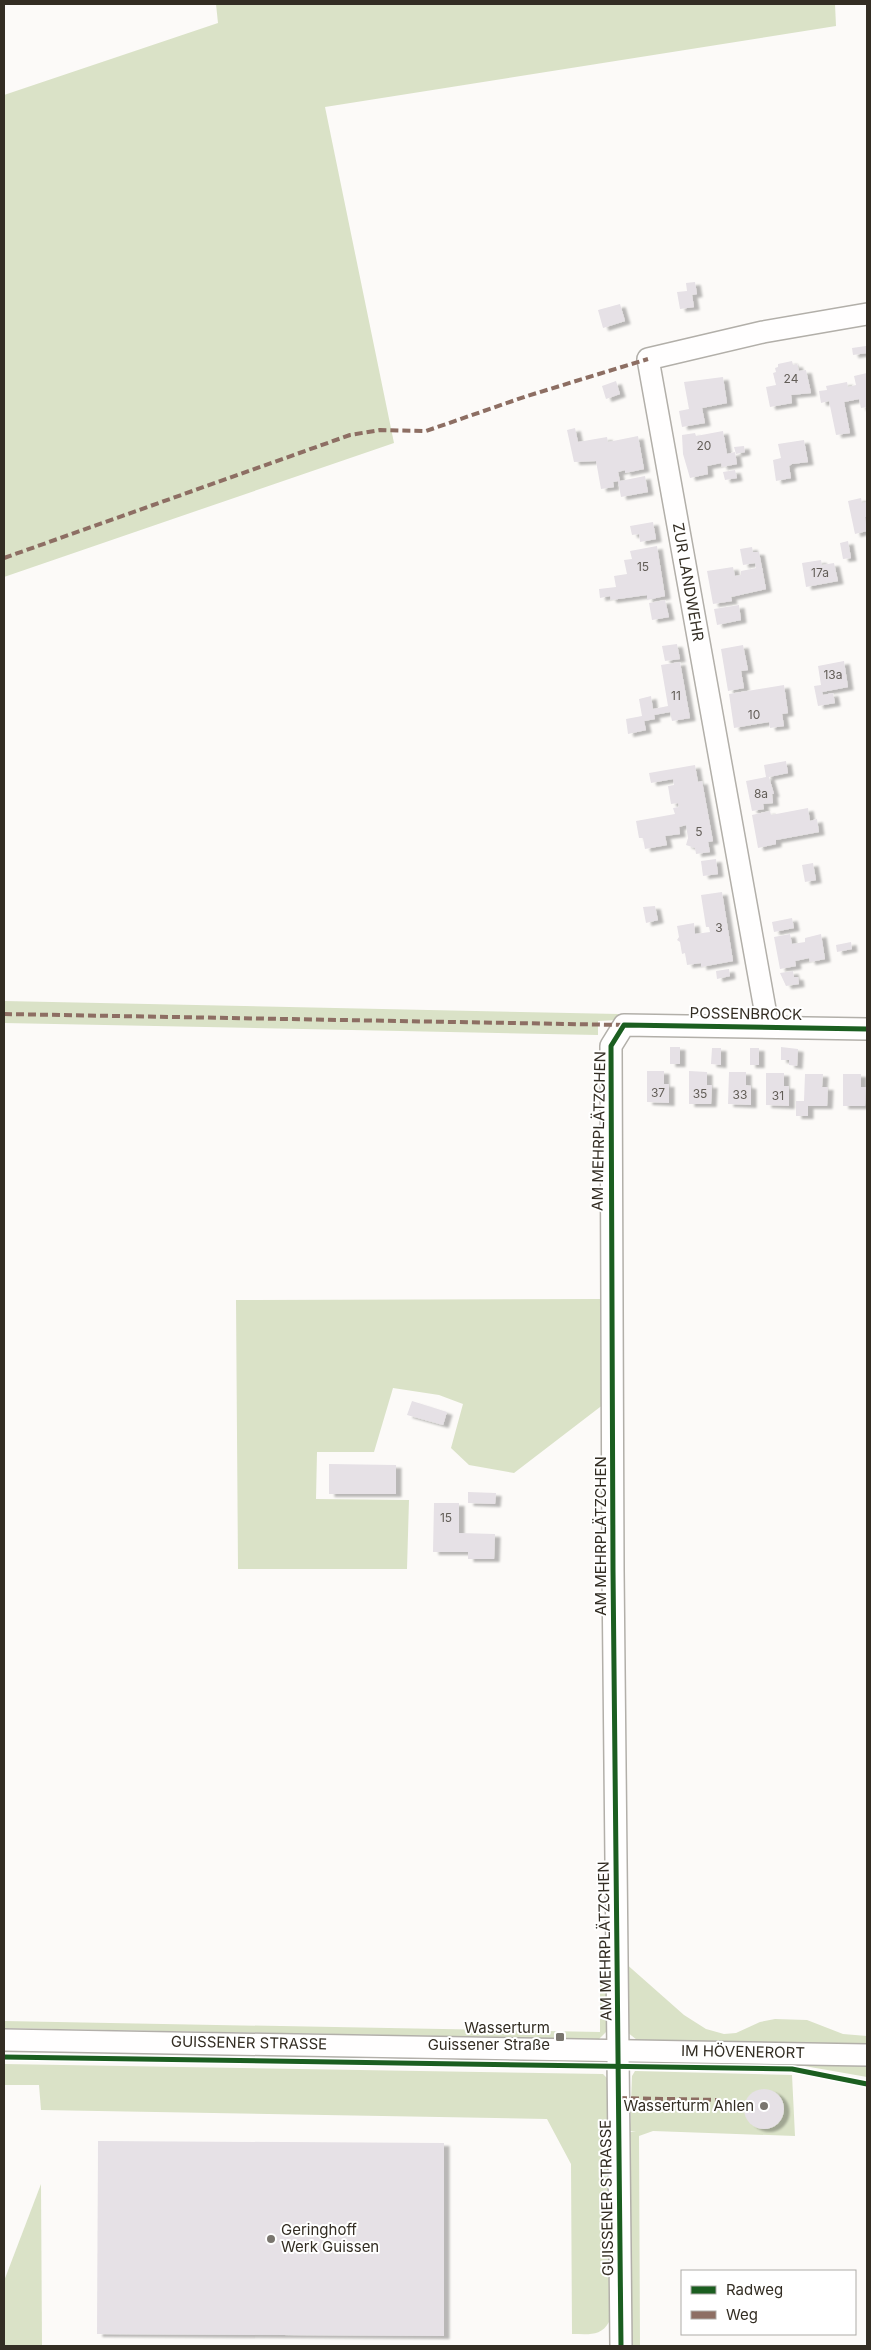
<svg xmlns="http://www.w3.org/2000/svg" width="871" height="2350" font-family="Inter,sans-serif">
<style>
.green{fill:#dae2c7}
.building{fill:#e6e1e6;filter:url(#shadow)}
.lines{fill:none;stroke-linecap:round;stroke-linejoin:round}
.minor-casing{stroke:#b2afa9;stroke-width:24}
.minor{stroke:#fffefe;stroke-width:21}
.quiet{stroke:#8d6e63;stroke-width:4;stroke-dasharray:8 4;stroke-linecap:butt}
.cycleway-casing{stroke:#fff;stroke-width:8}
.cycleway{stroke:#1b5e20;stroke-width:5}
.poi-dot{fill:#79756e;stroke:#fff;stroke-width:2}
.labels{text-anchor:middle;stroke-width:4;stroke-linejoin:round;paint-order:stroke}
.number-label{font-size:12px;fill:#625d57}
.street-label{font-size:15px;fill:#332d23;stroke:#fff}
.poi-label{font-size:15px;fill:#332d23;stroke:#fff;text-anchor:end}
</style>
<defs>
<filter id="shadow"><feDropShadow dx="5.5" dy="3" stdDeviation="1" flood-color="#0004"/></filter>
</defs>
<rect width="100%" height="100%" fill="#fcfaf8"/>
<g class="green">
<polygon points="216,4 835,4 836,26 325,107 394,443 4,577 4,95 218,23"/>
<polygon points="4,1001 619,1014 619,1020 598,1021 598,1035 4,1023"/>
<polygon points="603,1299 604,1404 514,1473 469,1465 451,1448 463,1404 439,1395 393,1388 374,1452 317,1452 316,1499 409,1500 407,1569 238,1569 236,1300"/>
<polygon points="607,1942 610,2028 599,2039 4,2028 4,2021 600,2032 600,1980"/>
<polygon points="624,1962 684,2015 706,2029 724,2034 736,2033 760,2022 775,2019 807,2020 843,2034 867,2036 867,2045 637,2040 627,2032"/>
<path d="M4,2064L603,2074L608,2079L609,2322C601,2337 587,2334 572,2334L571,2164L547,2119L41,2110L39,2085H4Z"/>
<polygon points="793,2064 867,2066 867,2077"/>
<polygon points="635,2071 792,2075 795,2136 653,2131 639,2136 640,2346 631,2346 630,2132 636,2131 630,2131 632,2076"/>
<polygon points="41,2184 42,2346 4,2346 4,2281"/>
</g>
<g class="building">
<polygon points="695,282 697,294 692,295 694,307 680,309 677,292 687,291 686,283"/>
<polygon points="620,304 625,321 603,328 598,310"/>
<polygon points="866,346 867,353 853,355 852,348"/>
<polygon points="792,361 793,365 797,364 799,371 806,370 811,393 791,395 792,403 770,407 766,387 776,385 773,373 776,372 775,368 778,367 778,364"/>
<polygon points="867,373 867,407 861,408 859,399 844,402 850,433 836,435 829,401 821,403 819,391 827,390 826,386 847,382 848,387 856,385 854,376"/>
<polygon points="723,377 727,403 702,408 705,423 682,427 679,411 689,409 684,382"/>
<polygon points="616,381 620,394 606,399 602,386"/>
<polygon points="575,428 578,442 607,437 608,442 638,436 644,469 625,473 625,470 618,472 620,481 645,476 648,492 621,497 618,481 613,482 614,487 601,489 596,461 574,462 567,430"/>
<polygon points="723,431 727,454 735,452 737,464 722,467 721,463 707,466 708,474 690,478 683,454 682,435 695,433 696,436"/>
<polygon points="804,440 808,462 792,464 789,466 791,478 776,481 773,460 781,458 778,444"/>
<polygon points="744,446 745,452 736,454 734,447"/>
<polygon points="735,470 737,478 725,480 723,472"/>
<polygon points="861,498 862,503 867,502 867,517 865,517 867,531 855,534 848,501"/>
<polygon points="653,522 656,539 640,542 639,534 632,535 630,526"/>
<polygon points="848,541 851,558 843,559 840,543"/>
<polygon points="657,546 665,596 647,600 647,595 611,600 610,596 600,598 599,589 616,587 614,576 627,574 624,560 632,559 630,551"/>
<polygon points="752,547 753,552 759,552 766,589 731,597 732,601 713,604 707,571 733,567 735,576 741,575 741,571 756,568 755,563 743,565 740,549"/>
<polygon points="821,560 822,565 834,563 838,581 806,587 802,563"/>
<polygon points="665,600 669,617 652,620 649,603"/>
<polygon points="739,605 741,620 717,625 714,609"/>
<polygon points="677,644 680,659 665,661 662,646"/>
<polygon points="743,645 748,670 741,671 744,688 728,691 721,649"/>
<polygon points="844,661 848,687 822,692 823,695 833,693 835,703 818,706 814,686 821,685 818,666"/>
<polygon points="680,662 690,718 672,721 670,712 654,715 655,719 644,721 646,730 628,734 626,719 642,716 639,699 651,696 653,709 668,706 661,665"/>
<polygon points="784,685 788,713 782,714 784,726 770,728 769,722 734,728 729,694"/>
<polygon points="786,761 788,773 769,777 774,794 772,794 773,803 763,804 764,809 752,811 746,781 766,777 764,765"/>
<polygon points="695,765 698,782 702,781 713,841 708,842 710,852 696,854 695,848 686,845 688,838 686,825 679,827 680,834 665,836 667,845 645,849 643,838 639,838 636,821 675,814 673,808 679,807 678,803 671,804 668,786 674,785 673,779 651,783 649,773"/>
<polygon points="808,808 810,821 817,819 819,832 776,840 776,844 758,848 752,815 770,811 771,815"/>
<polygon points="716,859 718,874 703,876 701,861"/>
<polygon points="813,863 816,880 805,882 802,865"/>
<polygon points="722,892 733,961 701,967 701,963 687,965 685,953 682,954 680,942 677,940 679,937 677,926 694,923 695,934 710,932 709,927 706,927 701,895"/>
<polygon points="655,906 658,920 646,923 643,907"/>
<polygon points="792,918 794,928 774,932 772,922"/>
<polygon points="790,934 792,944 805,942 805,938 821,934 825,959 810,962 809,958 795,961 796,966 780,969 774,937"/>
<polygon points="851,942 852,949 837,952 836,945"/>
<polygon points="729,969 730,976 717,979 716,971"/>
<polygon points="793,971 794,977 798,977 799,984 786,986 780,973"/>
<rect x="670" y="1047" width="10" height="17"/>
<polygon points="781,1047 798,1049 797,1066 789,1065 789,1060 781,1060"/>
<polygon points="712,1048 721,1048 721,1065 711,1064"/>
<rect x="750" y="1048" width="9" height="17"/>
<polygon points="647,1071 664,1071 664,1084 669,1084 669,1103 647,1102"/>
<polygon points="689,1071 707,1072 707,1085 712,1085 711,1104 689,1104"/>
<polygon points="729,1072 746,1072 746,1085 751,1086 751,1105 728,1104"/>
<polygon points="766,1073 784,1073 784,1086 789,1086 789,1106 766,1105"/>
<polygon points="805,1074 823,1074 822,1087 828,1087 827,1106 808,1106 808,1116 796,1116 796,1101 804,1101"/>
<polygon points="843,1074 861,1074 861,1087 866,1087 865,1106 843,1106"/>
<polygon points="412,1401 447,1412 443,1425 407,1415"/>
<polygon points="329,1464 396,1465 396,1494 329,1494"/>
<polygon points="468,1492 496,1493 495,1504 468,1503"/>
<polygon points="434,1503 459,1503 459,1533 495,1534 494,1559 468,1559 468,1552 433,1552"/>
<circle cx="764" cy="2109" r="20"/>
<polygon points="98,2141 444,2143 444,2336 97,2334"/>
</g>
<g class="lines">
<g class="minor-casing">
<g id="minor">
<polyline points="768,1026 648,359 763,332 867,314"/>
<polyline points="4,2040 867,2055"/>
<polyline points="621,2346 613,1570 611,1046 624,1025 867,1029"/>
</g>
</g>
<use href="#minor" class="minor"/>
<g class="quiet">
<polyline points="4,558 350,435 380,430 426,431 527,396 648,359"/>
<polyline points="4,1014 624,1025"/>
<polyline points="619,2098 719,2100"/>
</g>
<g class="cycleway-casing">
<g id="cycleway">
<polyline points="4,2057 792,2069 867,2084"/>
<polyline points="621,2346 613,1570 611,1046 624,1025 867,1029"/>
</g>
</g>
<use href="#cycleway" class="cycleway"/>
</g>
<g class="poi-dot">
<rect x="555" y="2032" width="10" height="10" rx="2.5"/>
<circle cx="764" cy="2106" r="5"/>
<circle cx="271" cy="2239" r="5"/>
</g>
<g class="labels">
<g class="number-label">
<text x="791" y="383">24</text>
<text x="704" y="450">20</text>
<text x="643" y="571">15</text>
<text x="820" y="577">17a</text>
<text x="833" y="679">13a</text>
<text x="676" y="700">11</text>
<text x="754" y="719">10</text>
<text x="761" y="798">8a</text>
<text x="699" y="836">5</text>
<text x="719" y="932">3</text>
<text x="658" y="1097">37</text>
<text x="700" y="1098">35</text>
<text x="740" y="1099">33</text>
<text x="778" y="1100">31</text>
<text x="446" y="1522">15</text>
</g>
<g class="street-label">
<text transform="translate(688 582) rotate(80)" y="5">ZUR LANDWEHR</text>
<text transform="translate(746 1014) rotate(1)" y="5">POSSENBROCK</text>
<text transform="translate(599 1131) rotate(-89)" y="5">AM MEHRPLÄTZCHEN</text>
<text transform="translate(601 1536) rotate(-90)" y="5">AM MEHRPLÄTZCHEN</text>
<text transform="translate(605 1941) rotate(-91)" y="5">AM MEHRPLÄTZCHEN</text>
<text transform="translate(249 2043) rotate(1)" y="5">GUISSENER STRASSE</text>
<text transform="translate(743 2052) rotate(1)" y="5">IM HÖVENERORT</text>
<text transform="translate(607 2198) rotate(-91)" y="5">GUISSENER STRASSE</text>
</g>
<g class="poi-label">
<text x="550" y="2033">Wasserturm<tspan x="550" dy="17">Guissener Straße</tspan></text>
<text x="754" y="2111">Wasserturm Ahlen</text>
<text x="281" y="2235" text-anchor="start">Geringhoff<tspan x="281" dy="17">Werk Guissen</tspan></text>
</g>
</g>
<rect width="871" height="2350" fill="none" stroke="#332d23" stroke-width="10"/>
<rect x="681" y="2270" width="175" height="65" fill="#ffffff" stroke="#adaba7"/>
<rect x="691" y="2286" width="25" height="8" fill="#1b5e20" stroke="#adaba7"/>
<text x="726" y="2295" font-size="15" fill="#332d23">Radweg</text>
<rect x="691" y="2311" width="25" height="8" fill="#8d6e63" stroke="#adaba7"/>
<text x="726" y="2320" font-size="15" fill="#332d23">Weg</text>
</svg>
